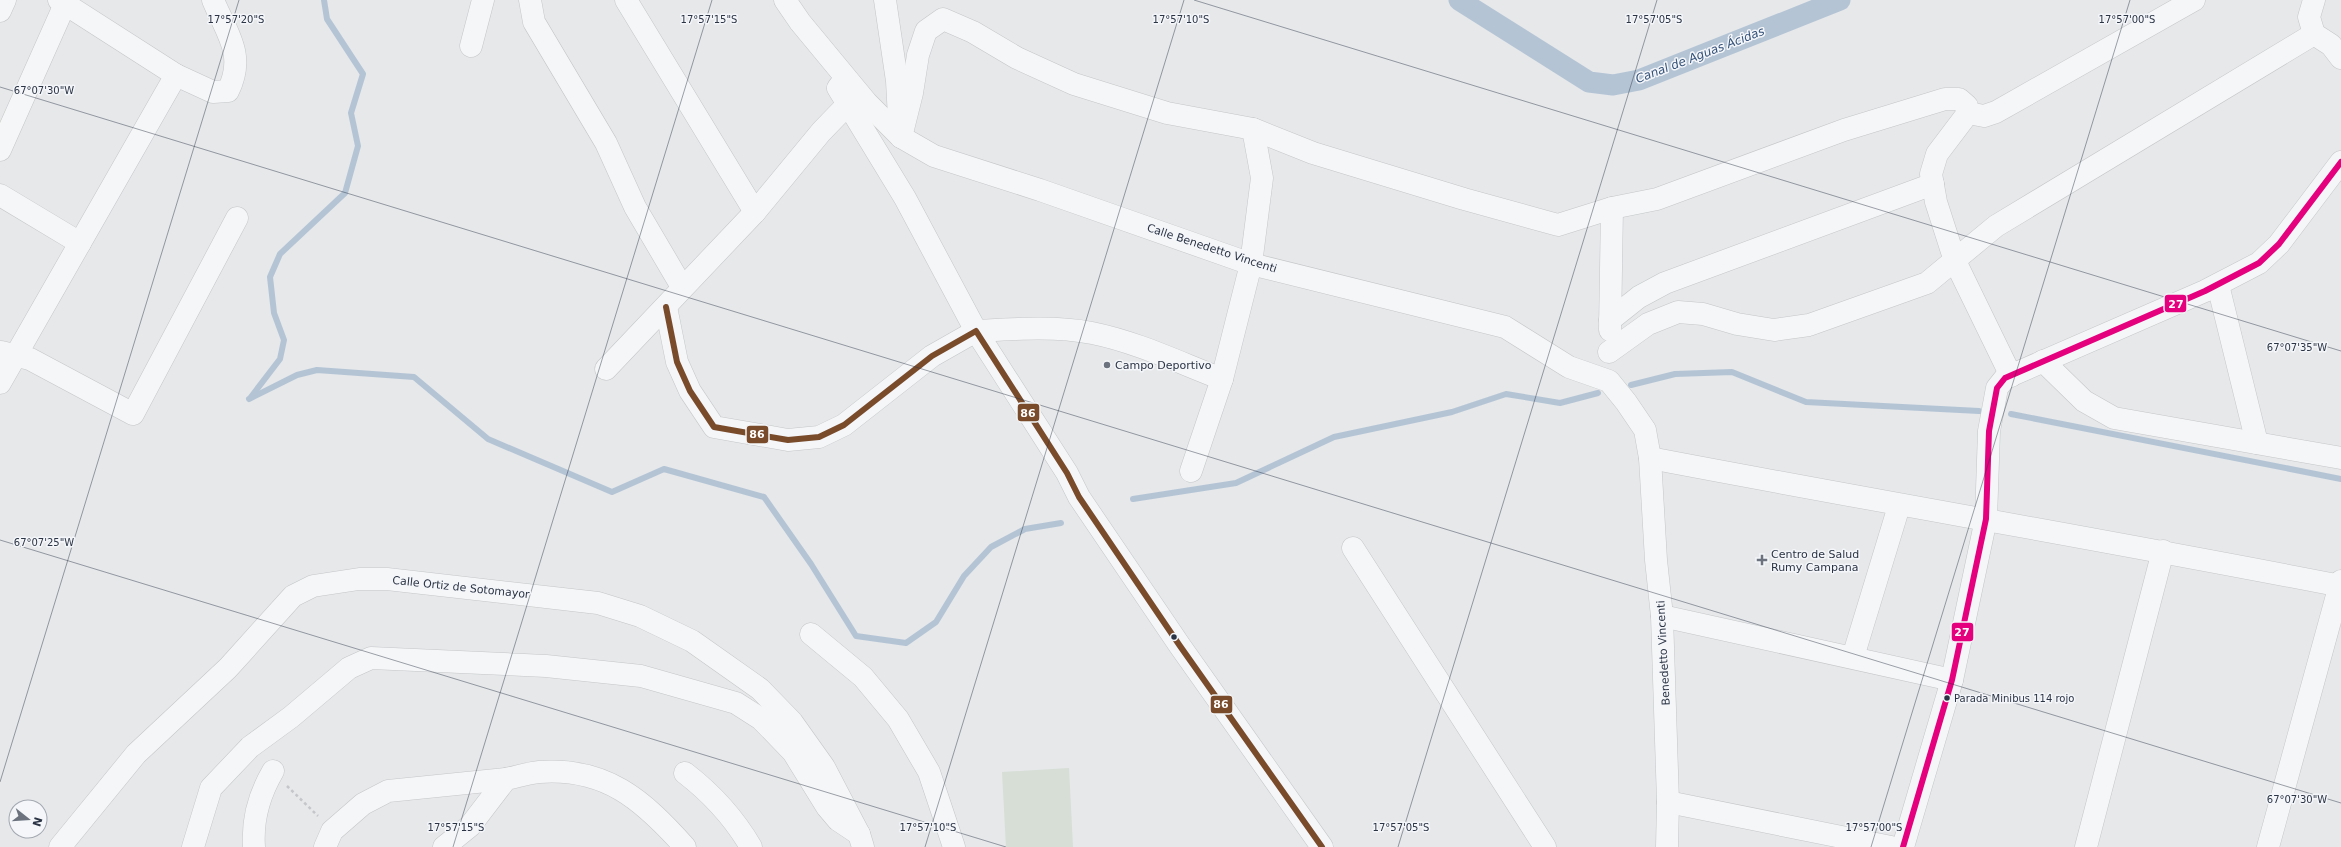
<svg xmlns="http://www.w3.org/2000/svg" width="2341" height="847" font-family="'DejaVu Sans',sans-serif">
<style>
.green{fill:#d6ded6}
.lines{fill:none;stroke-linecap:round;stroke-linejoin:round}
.stream{stroke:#b4c4d5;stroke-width:6}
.canal{stroke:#b4c4d5;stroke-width:21}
.minor-casing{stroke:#c4c6c8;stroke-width:23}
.tertiary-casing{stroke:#c4c6c8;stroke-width:23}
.path{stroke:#c5c6ca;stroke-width:2.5;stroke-dasharray:3 3;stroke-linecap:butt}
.minor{stroke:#f5f6f7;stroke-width:22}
.tertiary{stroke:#f5f6f7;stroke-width:22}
.bus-1-casing{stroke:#f4f6f9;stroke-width:9}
.bus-2-casing{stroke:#f4f6f9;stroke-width:9}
.bus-1{stroke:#7a4b2a;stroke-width:6}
.bus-2{stroke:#e5007d;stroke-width:6}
.ticks{fill:none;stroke:#2b3445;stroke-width:1;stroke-opacity:0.45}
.poi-dot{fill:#6c737f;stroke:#f4f6f9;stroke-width:1.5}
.bus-dot{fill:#2b3445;stroke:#f4f6f9;stroke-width:1.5}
.labels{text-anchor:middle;stroke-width:3;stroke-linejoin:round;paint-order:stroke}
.bus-label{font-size:10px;fill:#2b3445;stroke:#f4f6f9;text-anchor:start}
.street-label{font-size:11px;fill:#2b3445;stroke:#f4f6f9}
.poi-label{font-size:11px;fill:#2b3445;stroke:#f4f6f9;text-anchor:start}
.water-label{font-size:12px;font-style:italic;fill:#34527a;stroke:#f4f6f9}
.ticks-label{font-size:10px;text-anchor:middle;fill:#2b3445;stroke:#f4f6f9;stroke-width:3;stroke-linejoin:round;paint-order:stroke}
.line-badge{stroke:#f4f6f9;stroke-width:1.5}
.badge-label{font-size:11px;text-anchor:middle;font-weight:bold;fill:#fff}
</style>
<rect width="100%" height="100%" fill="#e6e8ea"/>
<polygon class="green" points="1069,768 1073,847 1006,847 1002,772"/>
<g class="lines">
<g class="stream">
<polyline points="1631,385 1675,374 1732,372 1806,402 1979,411"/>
<polyline points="251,397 280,359 284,340 274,313 270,277 280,254 345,193 358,146 351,113 363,74 327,19 324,0"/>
<polyline points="249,399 297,375 317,370 414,377 488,439 612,492 664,469 764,497 811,564 856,636 906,643 936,622 964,576 991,547 1025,529 1061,523"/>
<polyline points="2011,414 2341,479"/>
<polyline points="1133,499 1236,483 1334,437 1452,412 1506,394 1560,403 1598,393"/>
</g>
<polyline class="canal" points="1459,0 1589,82 1613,85 1639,80 1840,0"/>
<g class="minor-casing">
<g id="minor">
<polyline points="530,0 534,22 606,143 635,207 682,287"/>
<polyline points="626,0 755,212"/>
<polyline points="785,0 800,22 867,103 901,137 934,156 1040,190 1251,264 1505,327 1569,367 1609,381 1626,402 1645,430 1650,458 1656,560 1662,616 1668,802 1667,847"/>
<polyline points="885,0 897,81 899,118"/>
<polyline points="2314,0 2309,17 2314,34 2331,45 2341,58"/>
<polyline points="0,11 5,0"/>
<polyline points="471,46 483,0"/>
<path d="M176,75L213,92L228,91C246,55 227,34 213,0"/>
<path d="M844,80L838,88L905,198L976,331C1015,329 1054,326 1092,333C1137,342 1180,363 1222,379L1191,471"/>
<polyline points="1968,113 1937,154 1931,174 1936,202 1955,261 2011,376"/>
<polyline points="901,137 912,93 918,55 926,31 943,19 973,32 1017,58 1074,84 1167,113 1253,129 1313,153 1464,199 1558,225 1612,208 1657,199 1844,130 1945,99 1959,99 1967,106 1968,113 1984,116 1996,112 2194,0"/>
<polyline points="0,150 65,4"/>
<polyline points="0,195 80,243"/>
<polyline points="2218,285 2257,443"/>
<polyline points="666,307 677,362 690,391 714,427 788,440 819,437 844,425 932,356 976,331 1067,473 1079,497 1180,646 1322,847"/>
<polyline points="1610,320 1639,297 1665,283 1933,184"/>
<polyline points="1610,330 1612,208"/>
<polyline points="1,352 30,359 133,414 237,218"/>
<polyline points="1609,352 1648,324 1678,312 1703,314 1737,324 1774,330 1809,325 1927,283 1996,226 2314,34"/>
<polyline points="2043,361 2084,401 2114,418 2341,458"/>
<polyline points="606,369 755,212 821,132 848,104"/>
<polyline points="1222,379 1251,264 1262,178 1253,129"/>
<polyline points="0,383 176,75 59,0"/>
<path d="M1650,458C1880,502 2111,541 2341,586"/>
<polyline points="1353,548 1545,847"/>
<polyline points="1662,616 1952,680"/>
<polyline points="811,634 863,677 898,719 929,772 954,847"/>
<polyline points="1853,657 1899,506"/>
<path d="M685,773C711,793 734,818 751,847"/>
<polyline points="1668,802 1891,847"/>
<polyline points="193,847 211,788 250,747 291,717 349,668 371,658 546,666 641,676 736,703 761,719 793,752 827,807 838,820 859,834"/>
<path d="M254,847C252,819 259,795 273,771"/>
<polyline points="325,847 332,831 363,804 388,791 506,779"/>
<path d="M444,847L470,826L506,779C516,777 528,773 539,772C606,767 643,800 685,847"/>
<polyline points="1903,847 1952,680 1986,519 1989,431 1997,388 2005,378 2205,291 2259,263 2279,244 2341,162"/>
<polyline points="2086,847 2163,551"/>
<polyline points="2268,847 2341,581"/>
</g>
</g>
<g class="tertiary-casing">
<polyline id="tertiary" points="60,847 136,754 228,668 293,596 313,586 359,579 387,579 598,603 640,616 692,641 760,689 792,722 824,767 859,834 863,847"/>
</g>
<polyline class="path" points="287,786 318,816"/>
<use href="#minor" class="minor"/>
<use href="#tertiary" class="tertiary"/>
<g class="bus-1-casing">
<polyline id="bus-1" points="666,307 677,362 690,391 714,427 788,440 819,437 844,425 932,356 976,331 1067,473 1079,497 1180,646 1322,847"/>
</g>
<g class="bus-2-casing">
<polyline id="bus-2" points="1903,847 1952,680 1986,519 1989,431 1997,388 2005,378 2205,291 2259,263 2279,244 2341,162"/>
</g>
<use href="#bus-1" class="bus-1"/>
<use href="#bus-2" class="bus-2"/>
</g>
<path class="ticks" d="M1194,0L2341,351M0,87L2341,803M0,540L1006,847M0,782L239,0M453,847L712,0M925,847L1184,0M1398,847L1657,0M1871,847L2130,0"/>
<g class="poi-dot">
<circle cx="1107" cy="365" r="4"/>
<path d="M1760 554h4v4h4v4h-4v4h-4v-4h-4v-4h4z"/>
</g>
<g class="bus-dot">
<circle cx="1174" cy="637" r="3.5"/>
<circle cx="1947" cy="698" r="3.5"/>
</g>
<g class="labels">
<g class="bus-label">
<text x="1954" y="702">Parada Minibus 114 rojo</text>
</g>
<g class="street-label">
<text transform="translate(1212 248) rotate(18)" y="4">Calle Benedetto Vincenti</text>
<text transform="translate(461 587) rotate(6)" y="4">Calle Ortiz de Sotomayor</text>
<text transform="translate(1663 653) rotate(-93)" y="4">Benedetto Vincenti</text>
</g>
<g class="poi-label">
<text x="1115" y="369">Campo Deportivo</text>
<text x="1771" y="558">Centro de Salud<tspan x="1771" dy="13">Rumy Campana</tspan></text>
</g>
<g class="water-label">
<text transform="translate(1700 55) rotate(-21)" y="4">Canal de Aguas Ácidas</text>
</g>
</g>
<g class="ticks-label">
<text x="236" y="23">17°57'20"S</text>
<text x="709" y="23">17°57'15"S</text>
<text x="1181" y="23">17°57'10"S</text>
<text x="1654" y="23">17°57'05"S</text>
<text x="2127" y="23">17°57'00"S</text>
<text x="44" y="94">67°07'30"W</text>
<text x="2297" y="351">67°07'35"W</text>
<text x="44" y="546">67°07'25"W</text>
<text x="2297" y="803">67°07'30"W</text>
<text x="456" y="831">17°57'15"S</text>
<text x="928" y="831">17°57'10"S</text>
<text x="1401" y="831">17°57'05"S</text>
<text x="1874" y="831">17°57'00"S</text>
</g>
<g class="line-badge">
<rect x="2164" y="294" width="23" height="19" rx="4" fill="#e5007d"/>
<rect x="1017" y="403" width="23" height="19" rx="4" fill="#7a4b2a"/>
<rect x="746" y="425" width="23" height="19" rx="4" fill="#7a4b2a"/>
<rect x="1951" y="622" width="23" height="20" rx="4" fill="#e5007d"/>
<rect x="1210" y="695" width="23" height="19" rx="4" fill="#7a4b2a"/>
</g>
<g class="badge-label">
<text x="2176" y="308">27</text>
<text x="1028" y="417">86</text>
<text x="757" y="438">86</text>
<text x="1962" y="636">27</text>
<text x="1221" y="708">86</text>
</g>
<g transform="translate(28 819) rotate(107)"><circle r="19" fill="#f4f6f9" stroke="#a4a8b1"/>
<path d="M0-3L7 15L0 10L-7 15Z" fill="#6c737f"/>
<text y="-6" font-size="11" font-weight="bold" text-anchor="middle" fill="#2b3445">N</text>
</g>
</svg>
